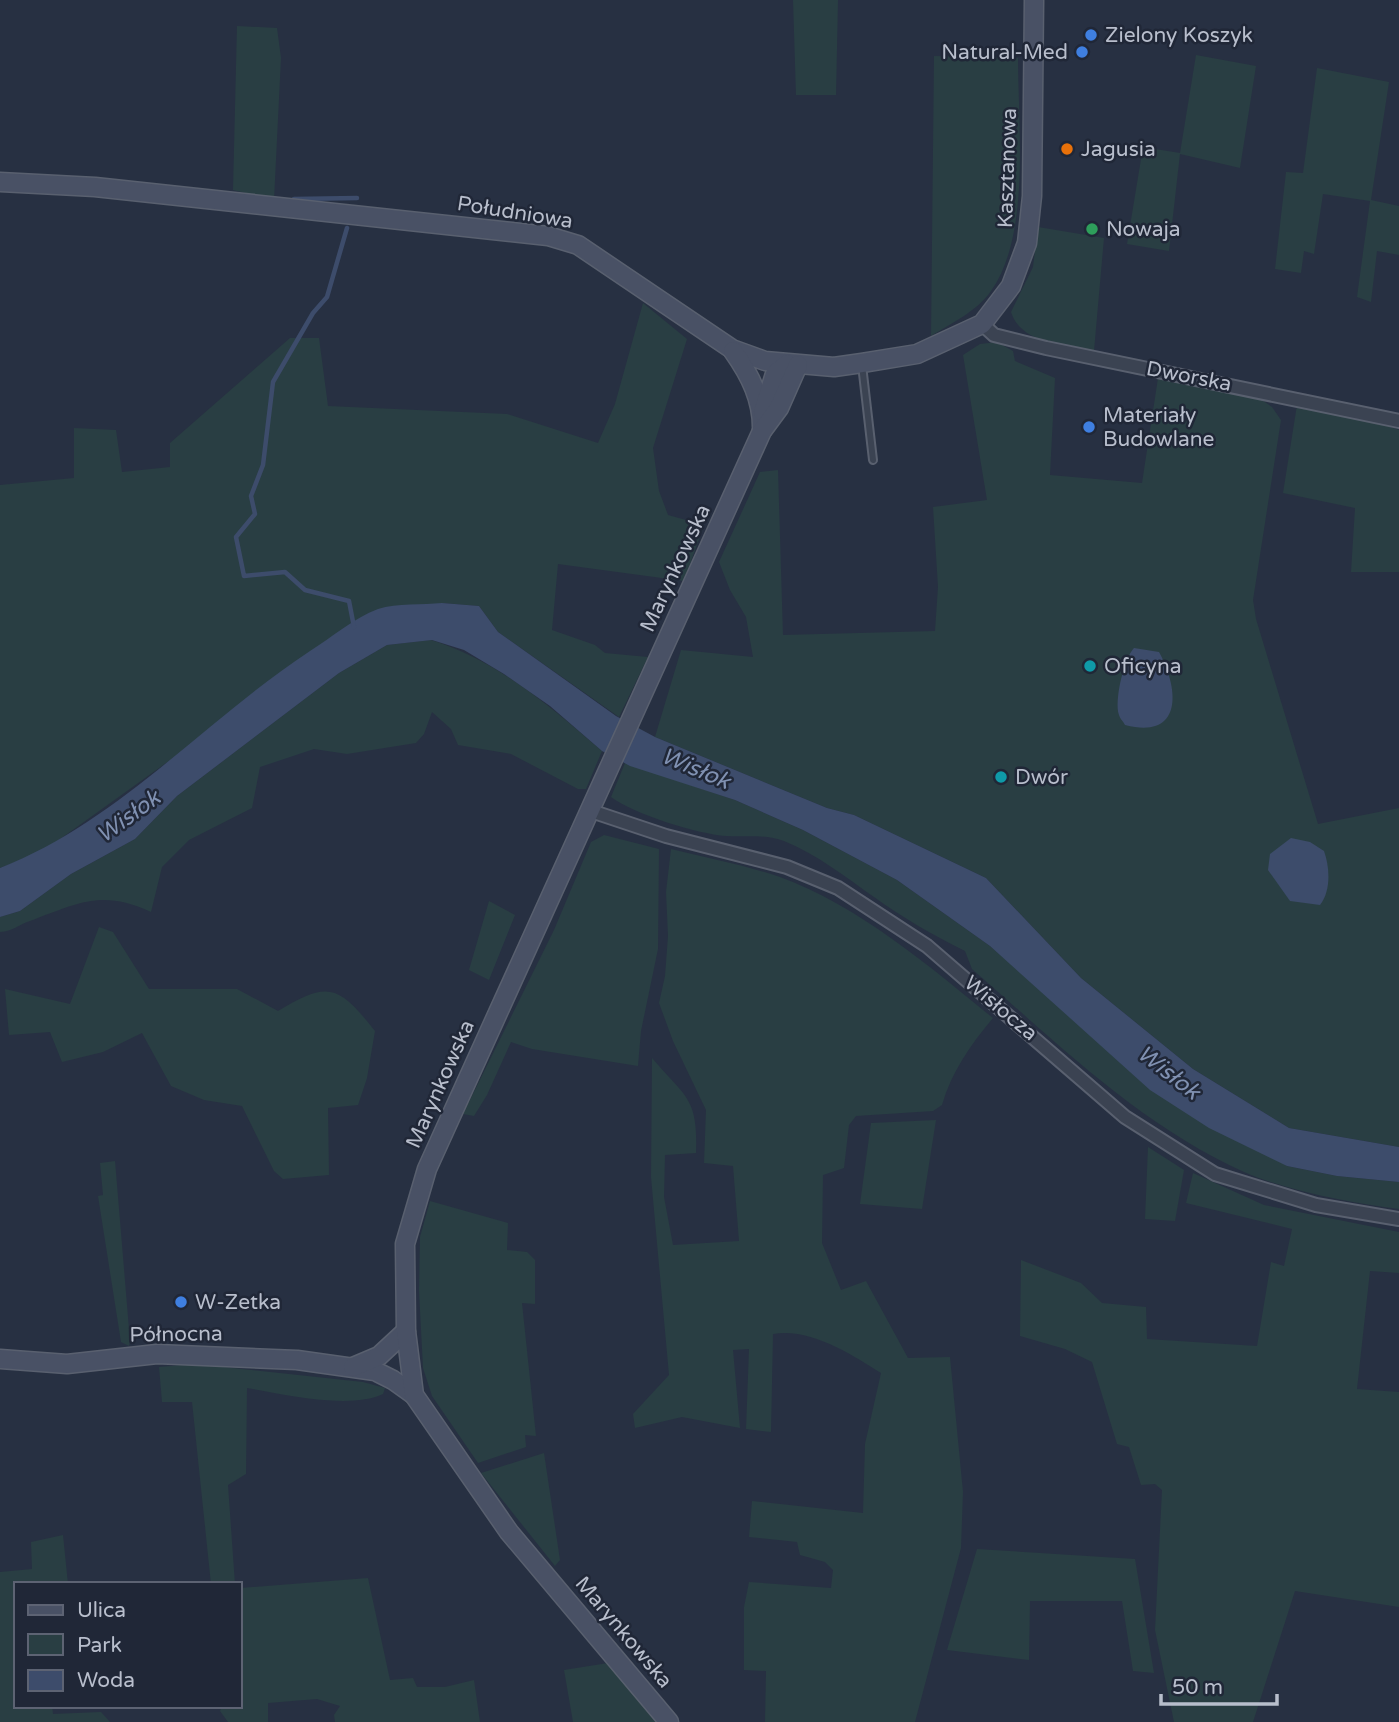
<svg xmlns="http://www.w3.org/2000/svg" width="1399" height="1722" font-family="'Varela Round',sans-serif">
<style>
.green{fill:#293e43}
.water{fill:#3d4c6b}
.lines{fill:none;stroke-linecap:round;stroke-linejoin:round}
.stream{stroke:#3d4c6b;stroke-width:4.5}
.lane-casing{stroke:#59606f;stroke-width:10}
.street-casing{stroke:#59606f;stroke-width:16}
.secondary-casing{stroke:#59606f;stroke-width:21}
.lane{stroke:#3b4352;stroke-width:6}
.street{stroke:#3b4352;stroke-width:12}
.secondary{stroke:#495165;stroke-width:18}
.shop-dot{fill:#3f7fe0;stroke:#202737;stroke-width:2.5}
.food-dot{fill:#e8710a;stroke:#202737;stroke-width:2.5}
.leisure-dot{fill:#2e9e5b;stroke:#202737;stroke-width:2.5}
.culture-dot{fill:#0f9aa8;stroke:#202737;stroke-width:2.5}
.labels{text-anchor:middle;stroke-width:5;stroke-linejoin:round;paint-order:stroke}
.poi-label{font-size:21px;fill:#b8becc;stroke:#202737;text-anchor:start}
.street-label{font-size:21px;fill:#b8becc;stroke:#202737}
.water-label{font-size:23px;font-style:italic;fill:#8091b2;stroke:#202737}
</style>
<rect width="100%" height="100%" fill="#273042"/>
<g class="green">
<polygon points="793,0 838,0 836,95 796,95"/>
<polygon points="237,26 277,28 281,58 274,200 233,190"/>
<polygon points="1196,55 1256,66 1240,168 1180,154 1169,251 1127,244 1143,147 1180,153"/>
<path d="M934,56L1018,58C1018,125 1031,235 991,291C977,311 952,323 931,336Z"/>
<polygon points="1317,68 1389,82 1371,200 1399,206 1399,255 1377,251 1371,302 1357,297 1370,201 1323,194 1314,254 1304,251 1301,273 1275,269 1286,172 1303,173"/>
<path d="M1038,227L1104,238L1094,351C1065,345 1021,344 1011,312L1033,267Z"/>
<polygon points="643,303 687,339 653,448 659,491 668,515 704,525 684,581 558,564 552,630 595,645 605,653 648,657 619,717 498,632 479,606 442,603 166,763 42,852 0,868 0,485 74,478 74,428 116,430 122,472 170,467 170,443 290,338 319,338 328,406 507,414 598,443 615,404"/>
<polygon points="997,342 1013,351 1015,361 1055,378 1050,475 1142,483 1158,378 1262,400 1272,407 1281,420 1253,600 1256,619 1318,824 1399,808 1399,1147 1289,1128 1193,1069 1081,978 986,878 854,815 827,808 655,737 681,650 753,657 746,617 730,590 719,562 760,472 778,470 783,635 935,631 938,587 933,507 987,500 963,355 980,344"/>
<polygon points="1297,405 1365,418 1399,430 1399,572 1351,572 1355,508 1283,493"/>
<path d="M431,640C498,661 550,706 602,751L586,789H578L511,754L458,745L451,729L432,712L424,734L416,743L347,754L314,749L260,767L252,808L189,840L162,867L151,912C102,889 78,903 30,921C18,925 13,931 0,932V917L20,911L71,874L135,839L177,796L339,673L387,645Z"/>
<path d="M625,763L735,800L803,830L897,880L990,946L1053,1000L1287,1166L1337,1176L1399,1182V1209C1351,1203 1288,1191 1244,1172C1140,1125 1057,1043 972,969L965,951C933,935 903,918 874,897C844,876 818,855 784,841C765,834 745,837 726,836C697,834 634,814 611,797Z"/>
<polygon points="604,835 659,849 658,949 641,1031 638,1066 532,1049 511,1042 487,1095 474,1116 463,1114 554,930 591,842"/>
<path d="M671,849C707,858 745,865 780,877C859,906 929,966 993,1018C971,1044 951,1073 942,1105L933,1111L856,1116L849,1125L844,1168L823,1175L822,1243L841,1290L866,1281L908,1358L950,1357L963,1492L961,1548L915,1722H765L766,1671L744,1670V1607L749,1582L831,1588L833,1570L825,1562L800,1555L797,1542L749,1537L752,1501L863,1513L865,1444L881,1373C853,1355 809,1327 773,1334L771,1432L746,1429L749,1349L733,1350L740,1428L682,1417L635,1428L633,1414L669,1375L651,1177L652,1058C686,1098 698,1097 696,1153L665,1155L664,1197L673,1245L739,1241L733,1166L704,1163L706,1110L673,1041L659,1003L665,976L668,936L666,892Z"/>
<polygon points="489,901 515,915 489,980 469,970"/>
<path d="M99,927L113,932L149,989H237L278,1011C328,981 338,984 375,1031L367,1078L358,1105L328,1108L329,1175L283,1179L274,1171L242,1106L204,1100L171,1086L142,1033L103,1052L62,1062L50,1032L9,1035L5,989L70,1004Z"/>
<polygon points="936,1120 922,1209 860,1204 871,1123"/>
<polygon points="1148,1147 1184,1170 1175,1221 1145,1219"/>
<polygon points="115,1161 130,1341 129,1346 121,1342 98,1196 103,1195 100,1163"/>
<polygon points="1193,1173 1264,1205 1399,1232 1399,1273 1370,1271 1357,1389 1399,1392 1399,1607 1295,1591 1253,1722 1174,1722 1155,1630 1162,1490 1155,1484 1141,1485 1129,1447 1117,1444 1092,1362 1065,1349 1020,1336 1021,1260 1081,1283 1102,1303 1146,1307 1147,1339 1257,1346 1271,1262 1284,1266 1292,1229 1186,1203"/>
<polygon points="430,1201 508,1223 507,1250 527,1252 535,1260 535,1304 522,1303 536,1436 525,1435 526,1447 478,1463 432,1396 423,1368 419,1291 420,1237"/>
<path d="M195,1364L363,1382L385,1388L383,1394C349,1410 283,1394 247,1388L246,1474L228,1485L235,1584H211L192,1402H162L159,1367Z"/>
<polygon points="544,1453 560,1560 555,1566 481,1473"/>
<polygon points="63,1535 68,1584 16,1584 16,1706 52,1706 53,1714 101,1712 110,1722 0,1722 0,1572 32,1569 31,1542"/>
<polygon points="977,1549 1135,1559 1154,1673 1133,1671 1122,1601 1030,1601 1029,1660 947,1650"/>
<polygon points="368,1578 390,1680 413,1678 417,1687 445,1687 474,1680 480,1722 335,1722 334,1715 340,1706 317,1699 268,1703 268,1722 228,1722 220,1711 222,1706 240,1706 240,1588"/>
<polygon points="608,1663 656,1722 573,1722 564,1670"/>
</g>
<g class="water">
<path d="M442,603L479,606L498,632L616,716L655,737L827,808L854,815L986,878L1081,978L1193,1069L1289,1128L1399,1147V1182L1337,1176L1287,1166L1209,1128L1150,1090L990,946L897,880L803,830L735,800L630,766L602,751L550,706L504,674L464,650L432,640L387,645L339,673L177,796L135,839L71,874L20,911L0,917V868C118,822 205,720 310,651C331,638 354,618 378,609C397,603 423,605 442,603Z"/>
<path d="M1134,648L1159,652C1179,688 1184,740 1125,725C1123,721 1120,719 1119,715C1114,701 1124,658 1134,648Z"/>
<path d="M1291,838L1310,842L1324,851C1330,868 1331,891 1320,905L1290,901L1268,870L1270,854Z"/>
</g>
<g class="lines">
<g class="stream">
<polyline points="294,199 357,198"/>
<polyline points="347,228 327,297 313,313 273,382 263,465 251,496 255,514 236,537 244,576 285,572 305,590 349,601 354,627"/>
</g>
<g class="lane-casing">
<polyline id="lane" points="862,365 873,460"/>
</g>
<g class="street-casing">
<g id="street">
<polyline points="982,324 994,335 1046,348 1399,421"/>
<polyline points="591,811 666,836 787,867 838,888 927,946 1125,1117 1215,1174 1316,1205 1399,1219"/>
</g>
</g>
<g class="secondary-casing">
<g id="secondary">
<polyline points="0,182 95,187 548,236 578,245 732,349 765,361 834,367 862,363 917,354 982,324 1011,286 1027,243 1032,196 1034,0"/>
<path d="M733,351C750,375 763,400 762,431"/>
<polyline points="763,412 775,374 787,364"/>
<polyline points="0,1359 67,1364 157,1354 297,1360 375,1371 393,1380 414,1395"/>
<polyline points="353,1367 379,1356 406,1331"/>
<polyline points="669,1722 509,1532 414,1395 406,1331 405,1244 427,1169 762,431 779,408 798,365"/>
</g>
</g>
<use href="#lane" class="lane"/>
<use href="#street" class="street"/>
<use href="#secondary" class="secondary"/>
</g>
<g class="shop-dot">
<circle cx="1091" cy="35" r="7"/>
<circle cx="1082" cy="52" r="7"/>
<circle cx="1089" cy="427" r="7"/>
<circle cx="181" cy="1302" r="7"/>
</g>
<circle class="food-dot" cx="1067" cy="149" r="7"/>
<circle class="leisure-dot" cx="1092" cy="229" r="7"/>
<g class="culture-dot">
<circle cx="1090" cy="666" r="7"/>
<circle cx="1001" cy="777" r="7"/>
</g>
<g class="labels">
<g class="poi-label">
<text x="1105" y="42">Zielony Koszyk</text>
<text x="1068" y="59" text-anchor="end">Natural-Med</text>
<text x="1081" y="156">Jagusia</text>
<text x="1106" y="236">Nowaja</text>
<text x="1103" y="422">Materiały<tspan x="1103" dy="24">Budowlane</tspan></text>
<text x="1104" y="673">Oficyna</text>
<text x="1015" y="784">Dwór</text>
<text x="195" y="1309">W-Zetka</text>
</g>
<g class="street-label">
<text transform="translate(1007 168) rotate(-88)" y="7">Kasztanowa</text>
<text transform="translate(515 212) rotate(9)" y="7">Południowa</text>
<text transform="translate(1189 376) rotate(11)" y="7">Dworska</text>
<text transform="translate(675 568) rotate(-65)" y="7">Marynkowska</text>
<text transform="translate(1001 1008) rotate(40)" y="7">Wisłocza</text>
<text transform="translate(440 1084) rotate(-66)" y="7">Marynkowska</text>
<text transform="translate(176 1334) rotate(-1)" y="7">Północna</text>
<text transform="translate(624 1632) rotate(50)" y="7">Marynkowska</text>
</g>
<g class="water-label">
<text transform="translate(696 768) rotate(23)" y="8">Wisłok</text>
<text transform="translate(128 816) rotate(-36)" y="8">Wisłok</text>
<text transform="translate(1169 1072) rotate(38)" y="8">Wisłok</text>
</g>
</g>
<rect x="14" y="1582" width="228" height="126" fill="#202737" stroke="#5d6373" stroke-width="2"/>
<rect x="28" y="1605" width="35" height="10" fill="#495165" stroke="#5d6373" stroke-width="2"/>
<text x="77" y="1617" font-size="21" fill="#b8becc">Ulica</text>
<rect x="28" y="1634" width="35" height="21" fill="#293e43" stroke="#5d6373" stroke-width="2"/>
<text x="77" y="1652" font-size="21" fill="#b8becc">Park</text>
<rect x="28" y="1670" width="35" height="21" fill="#3d4c6b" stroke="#5d6373" stroke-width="2"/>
<text x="77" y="1687" font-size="21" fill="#b8becc">Woda</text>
<path d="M1161 1694v10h116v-10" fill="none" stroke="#b8becc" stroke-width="3.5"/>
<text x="1172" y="1694" font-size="21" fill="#b8becc" stroke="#202737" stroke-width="5" paint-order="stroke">50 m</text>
</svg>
